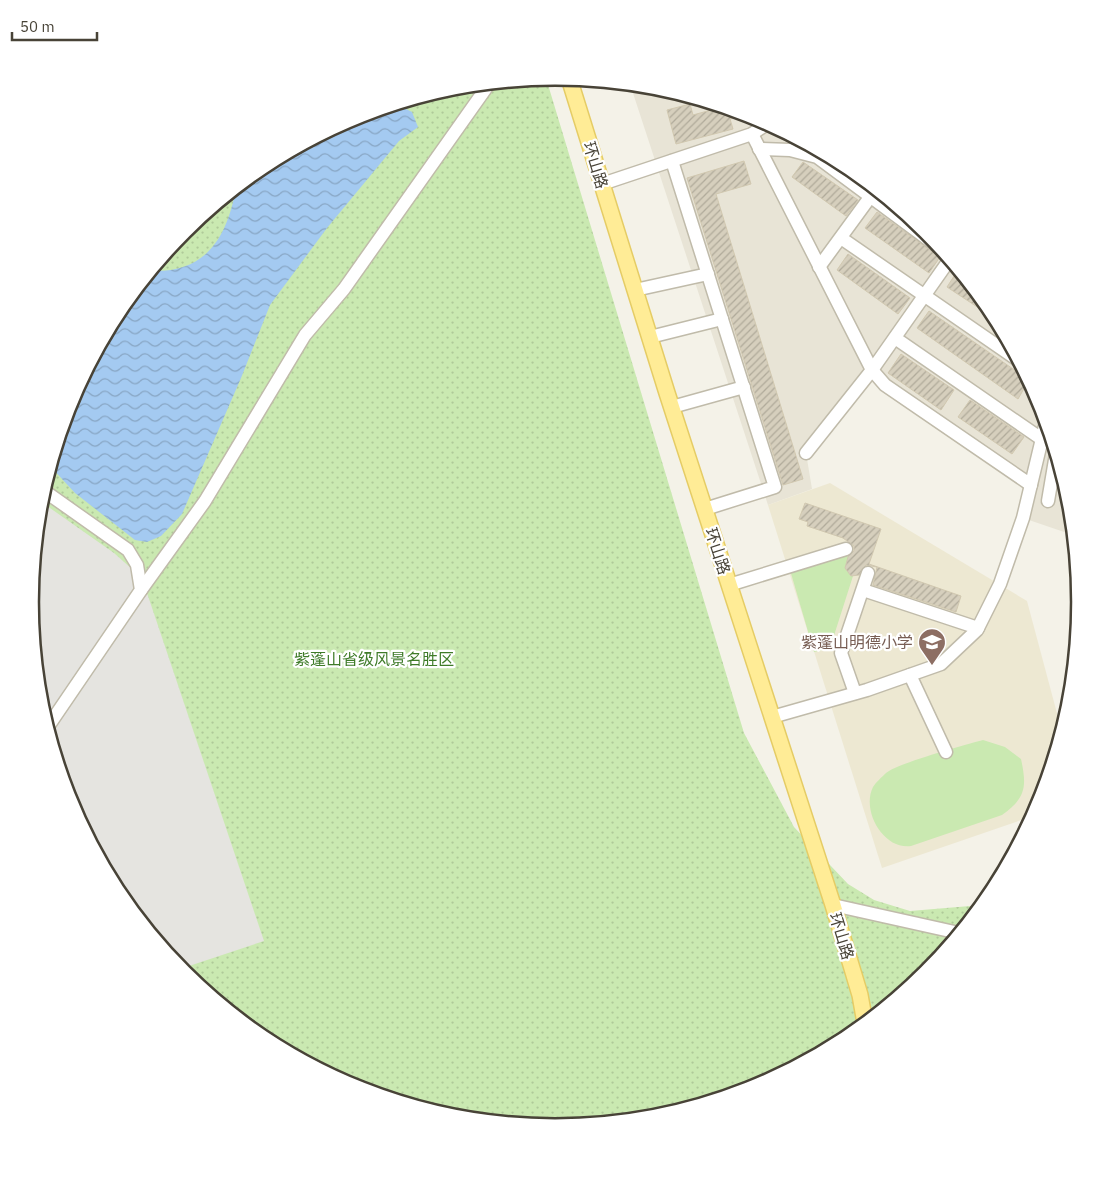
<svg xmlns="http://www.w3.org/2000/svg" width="1110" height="1204" font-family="'IBM Plex Sans','Noto Sans SC',sans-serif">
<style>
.residential{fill:#e8e4d6}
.education{fill:#ede8d2}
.park{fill:url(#park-dots)}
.garden{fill:#cae9b1}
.parking{fill:#e5e4e0}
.water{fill:url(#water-waves)}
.building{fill:url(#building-hatch);stroke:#d1c8b0}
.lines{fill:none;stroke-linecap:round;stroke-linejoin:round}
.minor-casing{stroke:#c0bbaa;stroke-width:15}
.major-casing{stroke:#e5cc65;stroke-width:18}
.minor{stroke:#fff;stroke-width:12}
.major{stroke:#ffec96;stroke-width:15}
.labels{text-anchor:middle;stroke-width:4.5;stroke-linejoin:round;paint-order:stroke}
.street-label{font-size:16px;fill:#484337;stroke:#fff}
.education-label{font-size:16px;fill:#785e54;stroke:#fff;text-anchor:end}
.park-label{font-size:16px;fill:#3f7b29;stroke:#fff}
.rim{fill:none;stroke:#484337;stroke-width:2.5}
</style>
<defs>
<pattern id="park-dots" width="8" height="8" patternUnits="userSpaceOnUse" patternTransform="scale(1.25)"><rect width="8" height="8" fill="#cae9b1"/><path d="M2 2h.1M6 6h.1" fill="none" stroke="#afc999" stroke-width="1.8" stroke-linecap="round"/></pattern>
<pattern id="water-waves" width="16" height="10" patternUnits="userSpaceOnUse" patternTransform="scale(1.25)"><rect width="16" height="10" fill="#a4caf1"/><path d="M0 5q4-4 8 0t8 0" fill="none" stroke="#88a6c4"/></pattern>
<pattern id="building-hatch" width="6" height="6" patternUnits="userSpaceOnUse" patternTransform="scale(1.25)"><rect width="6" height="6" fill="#d6cfbd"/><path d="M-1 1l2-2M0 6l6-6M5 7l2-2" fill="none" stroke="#b0aa9a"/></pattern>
</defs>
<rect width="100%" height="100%" fill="#f4f2e8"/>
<polygon class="residential" points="630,84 658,87 756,117 847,166 926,231 992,311 1040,401 1070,500 1074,541 1070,534 1023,518 1031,485 872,371 806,453 812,489 768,505"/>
<polygon class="education" points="830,483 1027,601 1062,732 1040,803 1033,816 882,868 768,505"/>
<polygon class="park" points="546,78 744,733 794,827 848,884 874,900 910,911 982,905 926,973 846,1039 756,1087 657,1117 555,1127 452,1117 354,1087 263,1038 184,973 118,893 70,803 40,704 30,602 40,499 70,401 119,310 184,231 264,165 354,117 453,87"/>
<g class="garden">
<polygon points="848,555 849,561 845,568 851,576 853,576 830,648 814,652 790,570"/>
<path d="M983,740L1005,747L1021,759C1027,787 1026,798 1002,815L911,846C884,850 861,811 873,787C876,782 882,777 886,773C896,764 967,744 983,740Z"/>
</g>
<polygon class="parking" points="40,501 114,553 142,578 264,941 180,969 118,893 70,803 40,704 30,602"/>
<path class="water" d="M396,104L412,112L418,127L399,141L327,228L270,305L241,378L182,514L161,536L147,542L135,540L75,493L50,466L70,401L119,310L151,271C206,273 227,238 236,188L264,165L354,117Z"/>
<g class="building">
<polygon points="690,104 693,115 722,107 747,114 730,119 733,129 676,144 667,110"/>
<polygon points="744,161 751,184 716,194 803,479 783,485 687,178"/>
<polygon points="803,162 858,200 846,216 792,177"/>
<polygon points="877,212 940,257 929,273 865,228"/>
<polygon points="848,254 910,298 898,314 837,270"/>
<polygon points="958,270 992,311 997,320 947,287"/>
<polygon points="929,311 1029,380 1018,399 917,328"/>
<polygon points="901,354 954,390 941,410 888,373"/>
<polygon points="970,400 1024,437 1012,454 958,417"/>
<polygon points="805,503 881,529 869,564 961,596 956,612 873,585 877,567 866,565 859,575 851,576 845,568 848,557 854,551 854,546 843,538 807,526 808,522 799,519"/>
</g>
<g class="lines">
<g class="minor-casing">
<g id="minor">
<polyline points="752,134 872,370 885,385 1031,485"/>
<polyline points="759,149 790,150 817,157 941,249"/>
<polyline points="672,161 775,487 705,509"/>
<polyline points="602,184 752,134 768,123"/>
<polyline points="841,238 1018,360"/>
<polyline points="819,267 876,189"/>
<polyline points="635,290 708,274"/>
<polyline points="650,337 722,319"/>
<polyline points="895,338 1043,440"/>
<polyline points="672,407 744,387"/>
<polyline points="806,453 872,370 950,259"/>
<polyline points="43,490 128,550 137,565 141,590 47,728"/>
<polyline points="1048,501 1056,454"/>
<polyline points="729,585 846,549"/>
<polyline points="141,590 205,501 305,335 344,289 489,84"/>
<polyline points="863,590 978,628"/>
<polyline points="910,675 946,752"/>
<polyline points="855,693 841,653 868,573"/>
<polyline points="772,717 867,690 941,664 977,630 1000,584 1023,518 1046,422"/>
<polyline points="833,905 959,933"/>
</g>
</g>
<g class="major-casing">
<polyline id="major" points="569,78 667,393 833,905 860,995 865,1023"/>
</g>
<use href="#minor" class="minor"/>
<use href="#major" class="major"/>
</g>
<defs>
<g id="school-pin" transform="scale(1.4375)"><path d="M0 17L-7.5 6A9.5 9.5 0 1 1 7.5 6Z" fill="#8d6e63" stroke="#fff"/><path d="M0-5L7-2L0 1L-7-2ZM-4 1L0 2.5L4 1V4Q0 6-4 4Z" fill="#fff"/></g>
</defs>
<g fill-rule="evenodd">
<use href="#school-pin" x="932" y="642"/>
</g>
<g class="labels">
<g class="street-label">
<text transform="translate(596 165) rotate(73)" y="6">环山路</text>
<text transform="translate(718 551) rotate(72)" y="6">环山路</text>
<text transform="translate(842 936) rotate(73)" y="6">环山路</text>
</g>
<g class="education-label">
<text x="913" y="648">紫蓬山明德小学</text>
</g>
<g class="park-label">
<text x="374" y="665">紫蓬山省级风景名胜区</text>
</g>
</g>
<path d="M0 0H1110V1204H0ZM39 602a516 516 0 1 1 1032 0a516 516 0 1 1-1032 0Z" fill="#fff" fill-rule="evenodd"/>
<path class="rim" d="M39 602a516 516 0 1 1 1032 0a516 516 0 1 1-1032 0Z"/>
<path d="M12 32v8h85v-8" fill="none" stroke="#484337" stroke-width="2.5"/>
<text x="20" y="32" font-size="15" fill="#484337" stroke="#ffffff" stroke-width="4" paint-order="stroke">50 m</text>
</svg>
